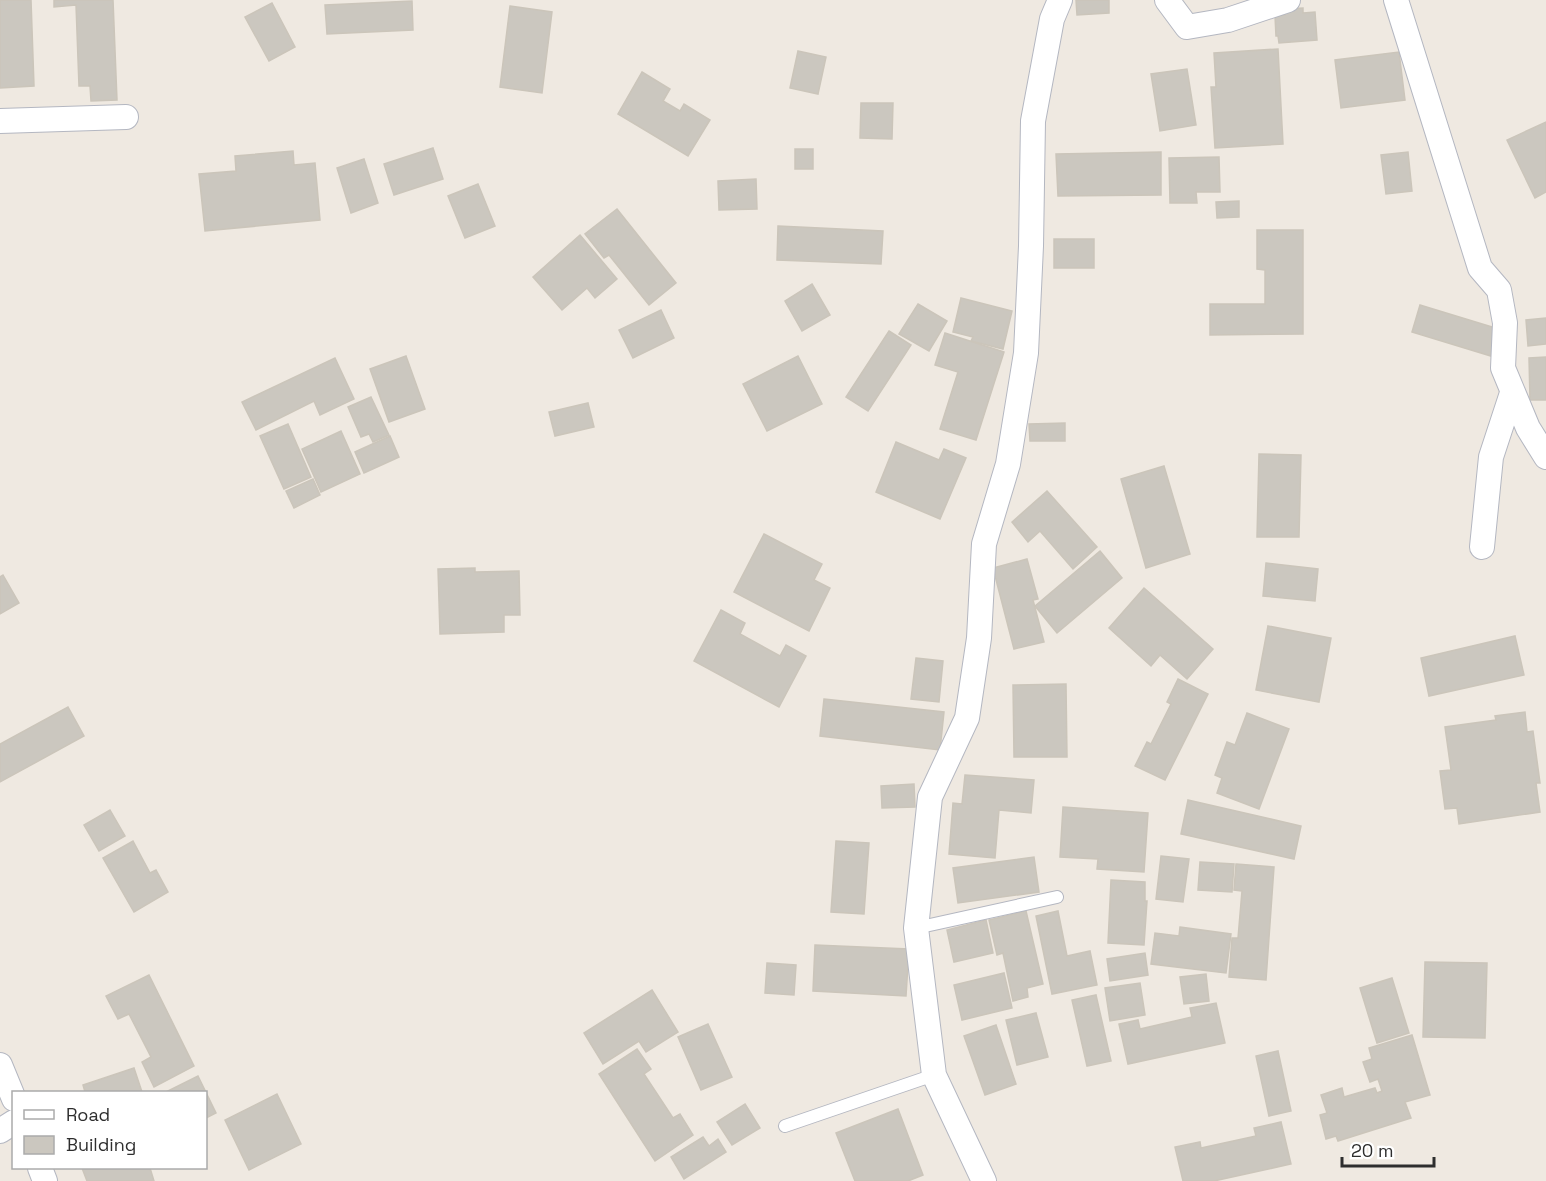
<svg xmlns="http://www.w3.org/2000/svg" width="1546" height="1181" font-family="'Space Grotesk',sans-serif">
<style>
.building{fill:#cbc7bf;stroke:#cbc5ba;stroke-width:1.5}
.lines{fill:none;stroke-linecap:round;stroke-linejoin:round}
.lane-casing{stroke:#b4b7c1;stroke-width:14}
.street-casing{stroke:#b4b7c1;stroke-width:26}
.lane{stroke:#fff;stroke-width:12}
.street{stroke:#fff;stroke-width:24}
</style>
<rect width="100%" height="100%" fill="#efe9e1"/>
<g class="building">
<polygon points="0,0 31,0 34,86 0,88"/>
<polygon points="54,0 113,0 117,100 91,101 90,86 79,86 76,5 54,7"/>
<polygon points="1076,0 1109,0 1109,13 1077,15"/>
<polygon points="412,1 413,30 327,34 325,5"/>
<polygon points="272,3 295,47 269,61 245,17"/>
<polygon points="510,6 552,12 542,93 500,87"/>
<polygon points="1303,8 1303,13 1315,12 1317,40 1279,43 1278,36 1276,36 1275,16 1285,15 1285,9"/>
<polygon points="1278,49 1283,144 1215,148 1211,87 1216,87 1214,53"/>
<polygon points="798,51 826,57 818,94 790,88"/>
<polygon points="1399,52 1405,100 1341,108 1335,60"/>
<polygon points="1187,69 1196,125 1160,131 1151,74"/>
<polygon points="642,72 670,89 663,101 680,111 684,104 710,120 688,156 618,114"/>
<polygon points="861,103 893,103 892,139 860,138"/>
<polygon points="1546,122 1546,192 1535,198 1507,140"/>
<polygon points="433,148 443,179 394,195 384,164"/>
<rect x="795" y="149" width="18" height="20"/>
<polygon points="293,151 294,165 315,163 320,220 205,231 199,174 236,171 235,156"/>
<polygon points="1161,152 1161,195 1058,196 1056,154"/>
<polygon points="1408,152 1412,191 1386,194 1381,155"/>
<polygon points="1219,157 1220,192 1196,192 1197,203 1170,203 1169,158"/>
<polygon points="364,159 378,203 351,213 337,168"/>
<polygon points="756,179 757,209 719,210 718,181"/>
<polygon points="478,184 495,226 465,238 448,196"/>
<polygon points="1239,201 1239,217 1217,218 1216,202"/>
<polygon points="617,209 676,283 649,305 609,255 604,258 585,234"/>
<polygon points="778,226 883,231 881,264 777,260"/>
<polygon points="1257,230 1303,230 1303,334 1210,335 1210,304 1265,304 1265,270 1257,269"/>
<polygon points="580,235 617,279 595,298 587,288 562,310 533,277"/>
<rect x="1054" y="239" width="40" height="29"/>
<polygon points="812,284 830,315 802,331 785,301"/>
<polygon points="961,298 1012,311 1003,349 971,341 973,337 953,332"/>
<polygon points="918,304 947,321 929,351 899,334"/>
<polygon points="1420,305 1502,330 1494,357 1412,332"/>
<polygon points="661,310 674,338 633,358 619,330"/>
<polygon points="1546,318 1546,344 1528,346 1526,320"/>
<polygon points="889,331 911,345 868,411 846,397"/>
<polygon points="945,333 1004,352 976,440 940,429 958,372 935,365"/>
<polygon points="406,356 425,409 389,422 370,369"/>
<polygon points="798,356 822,404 767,431 743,384"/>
<polygon points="1546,357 1546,400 1530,400 1529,358"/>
<polygon points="335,358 354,399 320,415 314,401 256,430 242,402"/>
<polygon points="371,397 389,435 373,442 369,434 361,437 348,407"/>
<polygon points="588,403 594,427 555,436 549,412"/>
<polygon points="1065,423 1065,441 1030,441 1029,424"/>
<polygon points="288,424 311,477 284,489 260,436"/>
<polygon points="341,431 360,474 321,492 302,449"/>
<polygon points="390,436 399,457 364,473 355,452"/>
<polygon points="896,442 939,460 944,449 966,458 940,519 876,492"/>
<polygon points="1259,454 1301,455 1299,537 1257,537"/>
<polygon points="1164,466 1190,554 1146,568 1121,479"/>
<polygon points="313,479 320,495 294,508 286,491"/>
<polygon points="1047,491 1097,547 1073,569 1040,531 1028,542 1012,522"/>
<polygon points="764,534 822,564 814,580 830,588 809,631 734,592"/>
<polygon points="1100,551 1122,578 1057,633 1035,606"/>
<polygon points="1027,559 1038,599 1033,600 1044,642 1014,649 993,568"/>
<polygon points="1266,563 1318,569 1315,601 1263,596"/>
<polygon points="475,568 475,572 519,571 520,615 504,615 504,632 440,634 438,569"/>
<polygon points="3,575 19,603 0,614 0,577"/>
<polygon points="1144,588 1213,649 1187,679 1160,655 1151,666 1109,628"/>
<polygon points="721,610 745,623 740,634 780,656 786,645 806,656 779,707 694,661"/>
<polygon points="1268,626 1331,638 1319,702 1256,690"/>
<polygon points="1515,636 1524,675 1429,696 1421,658"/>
<polygon points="916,658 943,661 939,702 911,699"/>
<polygon points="1178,679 1208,694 1165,780 1135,766 1147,742 1151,744 1171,704 1167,702"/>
<polygon points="1066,684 1067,757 1014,757 1013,685"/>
<polygon points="824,699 944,712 940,750 820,736"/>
<polygon points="68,707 84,736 0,782 0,744"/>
<polygon points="1525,712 1527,732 1533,731 1540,783 1536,783 1540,812 1459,824 1457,808 1445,809 1440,771 1451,770 1445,727 1496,720 1495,716"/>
<polygon points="1247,713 1289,729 1259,809 1217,793 1222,778 1215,775 1227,742 1235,745"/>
<polygon points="965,775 1034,780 1031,813 999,810 995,858 949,854 953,803 962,804"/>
<polygon points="914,784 915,807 882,808 881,786"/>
<polygon points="1188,800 1301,826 1294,859 1181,834"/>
<polygon points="1063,807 1148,813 1144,872 1097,869 1098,859 1060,857"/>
<polygon points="110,810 125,836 99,851 84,825"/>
<polygon points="133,841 150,873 156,870 168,892 134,912 103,858"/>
<polygon points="836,841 869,843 864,914 831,912"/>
<polygon points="1161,856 1189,859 1183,902 1156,899"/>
<polygon points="1034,857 1039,892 958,903 953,868"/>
<polygon points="1200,862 1234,864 1232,892 1198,890"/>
<polygon points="1236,864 1274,867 1266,980 1229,977 1232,938 1238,938 1242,891 1234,890"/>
<polygon points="1111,880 1145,882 1145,901 1147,901 1144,945 1108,943"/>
<polygon points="1026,911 1043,984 1027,988 1028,997 1013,1001 1003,953 997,955 989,920"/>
<polygon points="1058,911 1067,956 1090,951 1097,985 1052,994 1036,916"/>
<polygon points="986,920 993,953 954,962 947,930"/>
<polygon points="1180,927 1231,934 1226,973 1151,964 1155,933 1179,936"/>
<polygon points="815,945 909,949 906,996 813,991"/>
<polygon points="1145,953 1148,975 1110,981 1107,959"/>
<polygon points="1425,962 1487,963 1485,1038 1423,1037"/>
<polygon points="767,963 796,965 794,995 765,993"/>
<polygon points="1004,973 1012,1008 962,1020 954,985"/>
<polygon points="1206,974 1209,1001 1184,1004 1180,977"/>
<polygon points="149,975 194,1066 154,1087 142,1062 151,1057 129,1014 118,1019 106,996"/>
<polygon points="1392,978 1409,1033 1377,1043 1360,988"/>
<polygon points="1140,983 1145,1015 1110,1021 1105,988"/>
<polygon points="652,990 678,1032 646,1052 639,1041 603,1064 584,1033"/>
<polygon points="1096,995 1111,1061 1087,1066 1072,1000"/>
<polygon points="1216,1003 1225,1043 1128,1064 1119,1024 1138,1020 1140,1029 1192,1017 1190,1008"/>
<polygon points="1036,1013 1048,1057 1017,1065 1006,1020"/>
<polygon points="708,1024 732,1077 701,1090 678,1037"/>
<polygon points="996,1025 1016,1084 985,1095 964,1036"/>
<polygon points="1412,1035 1430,1095 1405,1102 1411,1118 1338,1141 1336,1136 1326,1139 1320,1115 1327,1113 1321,1095 1342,1088 1344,1097 1375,1088 1377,1093 1382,1091 1378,1079 1370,1082 1363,1062 1372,1059 1369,1048"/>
<polygon points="637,1049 651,1069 644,1074 673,1118 680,1114 693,1135 655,1161 599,1074"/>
<polygon points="1278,1051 1291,1111 1269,1116 1256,1056"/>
<polygon points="134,1068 142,1092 85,1092 83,1085"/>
<polygon points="198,1076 216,1113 206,1118 206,1092 166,1092"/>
<polygon points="277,1094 301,1144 249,1170 225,1120"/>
<polygon points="745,1104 760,1128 732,1145 717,1122"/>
<polygon points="898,1109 923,1175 908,1181 855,1181 836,1133"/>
<polygon points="1281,1122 1291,1164 1214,1181 1183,1181 1175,1147 1200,1142 1201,1148 1256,1136 1254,1128"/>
<polygon points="703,1137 709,1146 718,1139 726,1152 684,1179 671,1157"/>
<polygon points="82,1168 150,1168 154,1181 87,1181"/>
</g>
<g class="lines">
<g class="lane-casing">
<g id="lane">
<polyline points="916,928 1057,897"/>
<polyline points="785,1126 934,1075"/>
</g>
</g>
<g class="street-casing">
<g id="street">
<polyline points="1167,0 1187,27 1228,20 1288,0"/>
<polyline points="1396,0 1480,268 1499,290 1505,323 1503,368 1528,428 1546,457"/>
<polyline points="0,121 126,117"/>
<polyline points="1482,547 1491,457 1512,393"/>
<polyline points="0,1065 14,1099"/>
<polyline points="0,1131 14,1122"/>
<polyline points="40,1168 45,1181"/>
<polyline points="984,1181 934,1075 916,928 930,797 967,718 979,638 984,544 1008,464 1026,353 1031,246 1033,121 1052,19 1060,0"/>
</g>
</g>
<use href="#lane" class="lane"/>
<use href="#street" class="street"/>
</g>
<rect x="12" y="1091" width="195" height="78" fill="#ffffff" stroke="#ababab" stroke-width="1.5"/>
<rect x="24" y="1110" width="30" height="9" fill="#ffffff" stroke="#ababab" stroke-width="1.5"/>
<text x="66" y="1121" font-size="18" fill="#2e2e2e">Road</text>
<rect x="24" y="1136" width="30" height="18" fill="#cbc7bf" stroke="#ababab" stroke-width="1.5"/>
<text x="66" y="1151" font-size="18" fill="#2e2e2e">Building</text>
<path d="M1342 1157v9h92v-9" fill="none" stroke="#2e2e2e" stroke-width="3"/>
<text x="1351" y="1157" font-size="18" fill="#2e2e2e" stroke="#ffffff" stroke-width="4.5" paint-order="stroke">20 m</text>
</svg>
